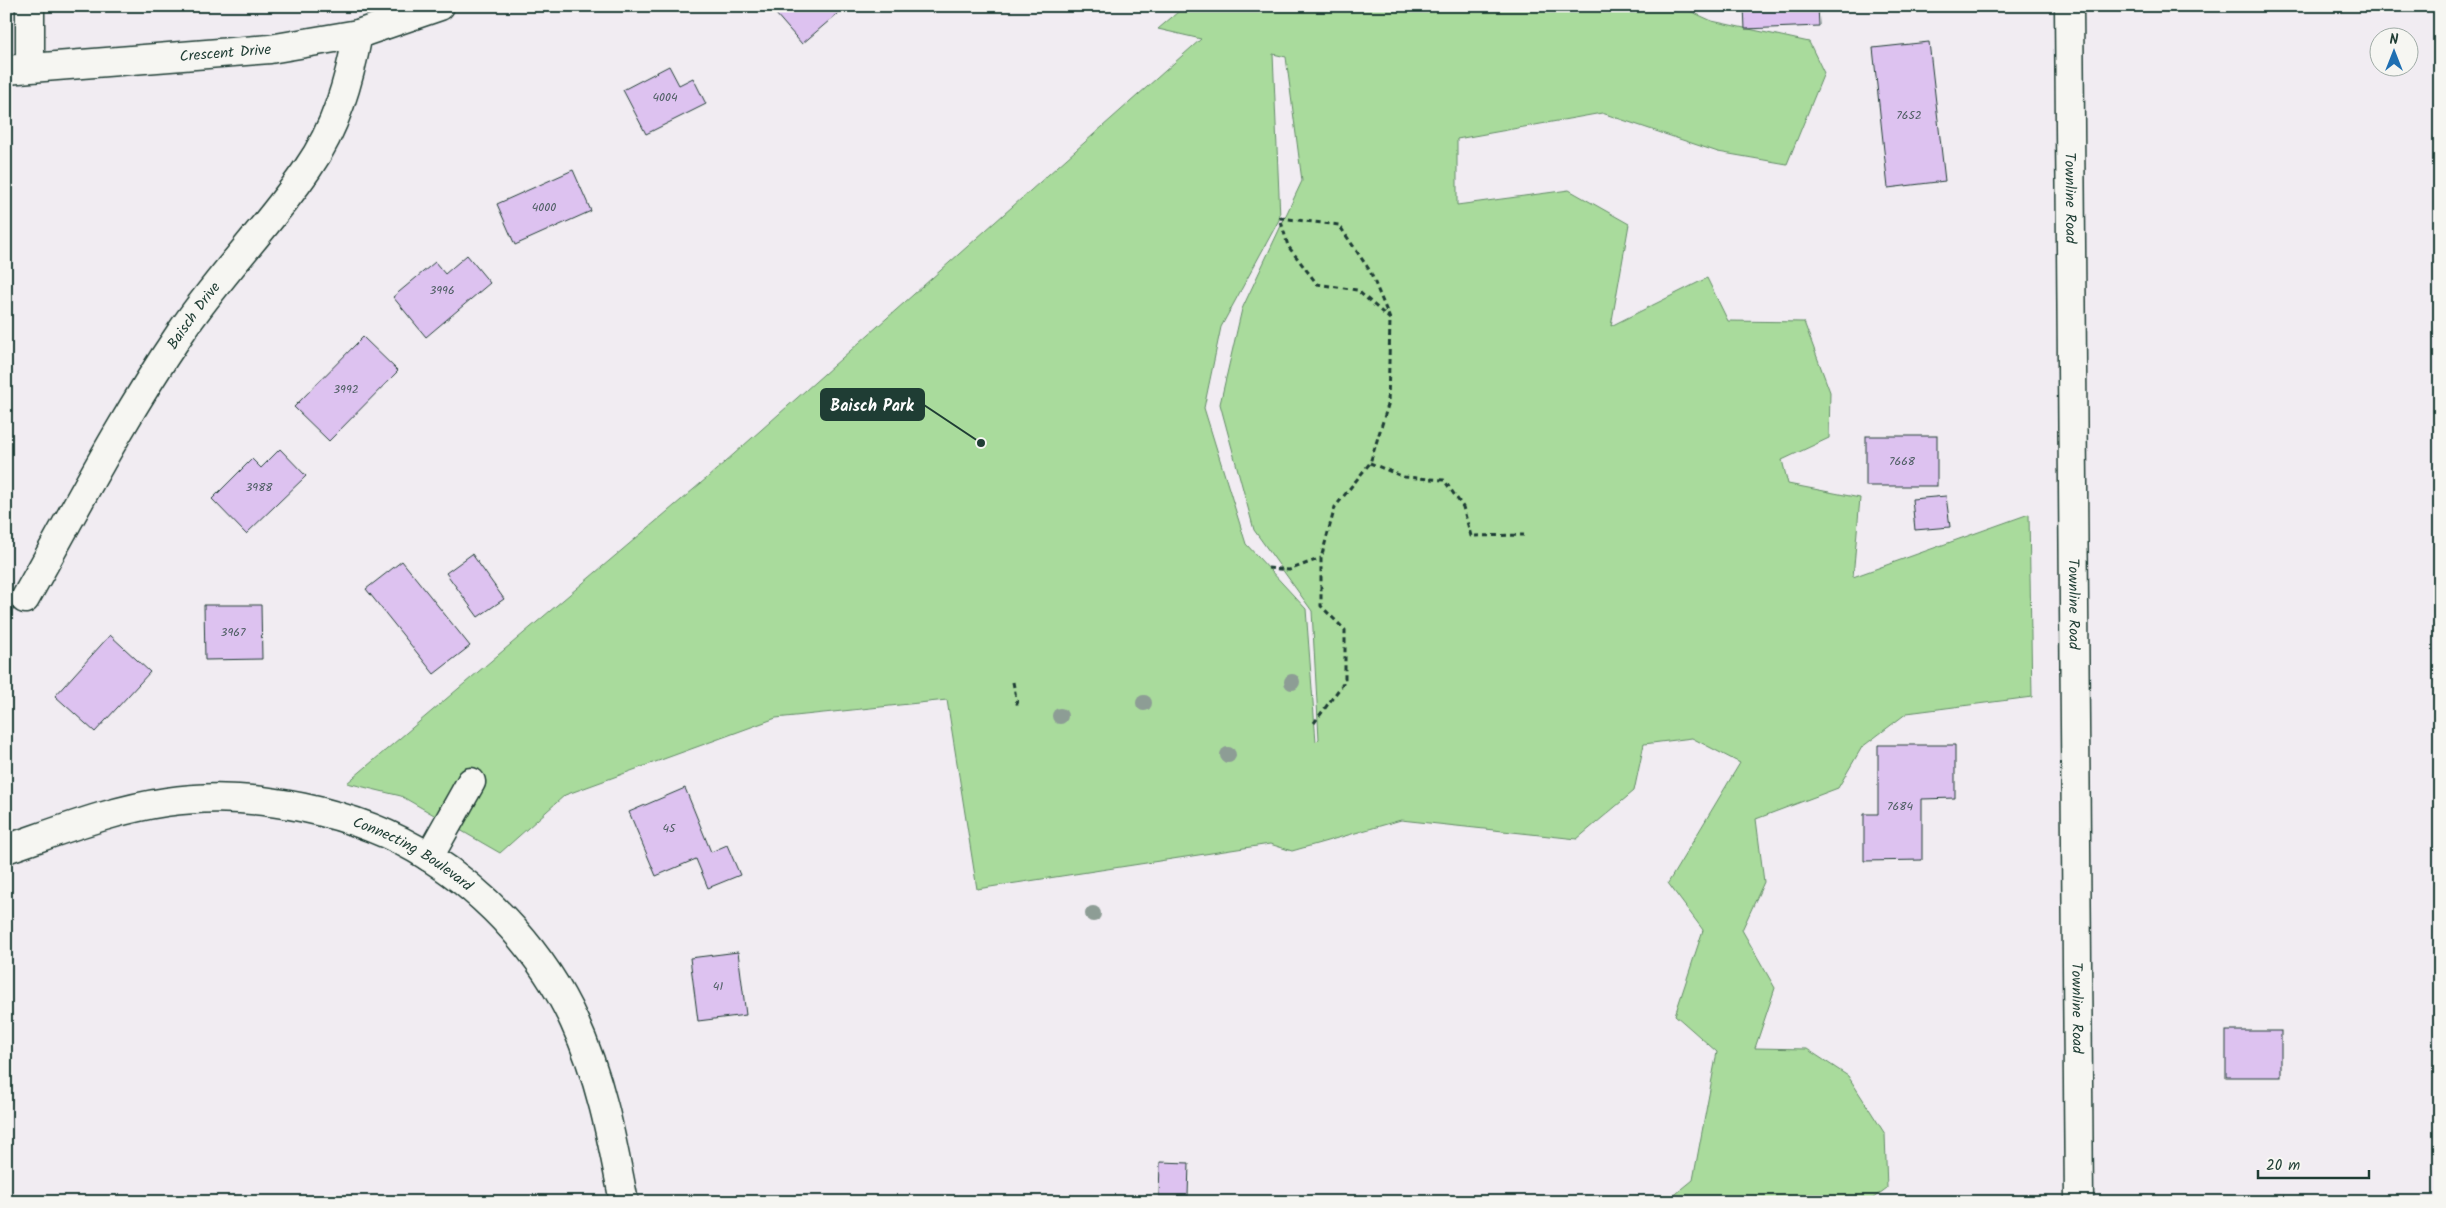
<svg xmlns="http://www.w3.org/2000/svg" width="2446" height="1208" font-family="Kalam,sans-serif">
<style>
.green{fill:#a9db9c;stroke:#648c68;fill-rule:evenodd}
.building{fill:#ddc2f0;stroke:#1f3d34}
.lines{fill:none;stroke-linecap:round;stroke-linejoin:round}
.minor-casing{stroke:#1f3d34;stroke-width:31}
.path{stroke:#1f3d34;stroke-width:3;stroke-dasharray:5 4;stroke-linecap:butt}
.minor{stroke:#f6f6f2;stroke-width:28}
.tree{fill:#8d9d95}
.labels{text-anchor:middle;stroke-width:4;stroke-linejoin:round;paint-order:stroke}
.number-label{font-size:12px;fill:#4e5e63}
.street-label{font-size:15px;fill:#1f3d34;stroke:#f6f6f2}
.leader{fill:none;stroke:#1f3d34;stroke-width:2}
.callout-dot{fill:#1f3d34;stroke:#f6f6f2;stroke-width:2}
.callout{fill:#1f3d34;stroke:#1f3d34;stroke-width:2}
.callout-label{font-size:16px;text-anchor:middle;font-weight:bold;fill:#fff}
</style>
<rect width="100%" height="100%" fill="#f1ecf2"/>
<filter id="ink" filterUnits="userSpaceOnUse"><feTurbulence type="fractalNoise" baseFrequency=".02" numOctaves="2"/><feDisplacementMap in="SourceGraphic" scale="10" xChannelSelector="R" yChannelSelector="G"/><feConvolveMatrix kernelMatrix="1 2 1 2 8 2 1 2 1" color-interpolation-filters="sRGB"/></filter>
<g filter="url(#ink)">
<path class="green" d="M1185,6H1679L1712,21L1809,42L1824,73L1787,164L1718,152L1602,113L1457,139V205L1569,190L1629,224L1611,326L1707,278L1728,321L1804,322L1830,392L1829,438L1782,460L1788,484L1860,498L1853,577L2029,514L2032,697L1907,713L1862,747L1838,788L1756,819L1764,882L1742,930L1775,988L1755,1048L1807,1049L1848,1076L1885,1134L1887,1188L1868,1202H1731L1725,1197V1202H1666L1693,1180L1717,1052L1675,1015L1703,930L1668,883L1740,763L1692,738L1644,744L1634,791L1577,839L1401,820L1292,851L1270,844L977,889L947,700L776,718L565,795L500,853L401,796L347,783L707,478L1201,39L1158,29ZM1273,54L1286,57L1302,181L1242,309L1220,404L1254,530L1312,611L1319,739L1316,742L1306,609L1246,544L1204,408L1221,327L1280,218Z"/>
<g class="building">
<polygon points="769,6 843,6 844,8 802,44"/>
<polygon points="1744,6 1818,6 1819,26 1745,29"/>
<polygon points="1929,42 1945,181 1888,188 1873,48"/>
<polygon points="669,66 679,85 693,78 706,104 646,134 623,90"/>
<polygon points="573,170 591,211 515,245 497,204"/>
<polygon points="467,255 490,283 426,337 393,297 435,262 445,274"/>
<polygon points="363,337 398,371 329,441 294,407"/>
<rect x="1866" y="436" width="71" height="50"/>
<polygon points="280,449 306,476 246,534 212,499 252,459 261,468"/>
<polygon points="1946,496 1950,527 1915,530 1912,499"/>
<polygon points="472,554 504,599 478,617 446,573"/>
<polygon points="402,561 470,646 434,674 366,589"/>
<polygon points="204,605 261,605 262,659 205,660"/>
<polygon points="110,635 150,672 95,732 55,696"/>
<polygon points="1878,745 1955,745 1955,798 1922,799 1922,860 1864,861 1864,814 1878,814"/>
<polygon points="685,788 711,852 727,845 740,875 708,888 696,859 656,876 629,812"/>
<polygon points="738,952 746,1015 698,1021 690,958"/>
<rect x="2226" y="1031" width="55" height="46"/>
<polygon points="1160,1162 1189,1163 1188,1196 1159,1196"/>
</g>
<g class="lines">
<g class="minor-casing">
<g id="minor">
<polyline points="30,6 30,66"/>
<path id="s1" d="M2069,6L2079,1202"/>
<path id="s2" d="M6,70L270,49L358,34L440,6"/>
<path id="s3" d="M25,599C75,510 122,419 179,335C218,276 269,226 308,168C336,128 349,81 358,34"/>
<path id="s4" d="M6,849C59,831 111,810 166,802C249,789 358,811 429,857C490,896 544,955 574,1021C601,1079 612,1140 624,1202"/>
<polyline points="429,857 471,782"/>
</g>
</g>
<g class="path">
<polyline points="1370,463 1404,477 1444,480 1463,507 1471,536 1524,535"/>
<polyline points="1268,568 1289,570 1321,558"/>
<polyline points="1013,682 1018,708"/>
<polyline points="1314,723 1345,681 1345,630 1321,606 1321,558 1335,507 1370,463 1388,405 1390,319 1370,271 1339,225 1280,218 1288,246 1317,284 1357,290 1390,319"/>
</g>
<use href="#minor" class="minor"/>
</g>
<g class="tree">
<circle cx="1292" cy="682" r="8"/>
<circle cx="1144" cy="703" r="8"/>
<circle cx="1060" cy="716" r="8"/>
<circle cx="1228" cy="755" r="8"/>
<circle cx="1093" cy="914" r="8"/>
</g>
</g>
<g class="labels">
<g class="number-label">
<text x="665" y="101">4004</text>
<text x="1909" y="119">7652</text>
<text x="544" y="211">4000</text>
<text x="442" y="294">3996</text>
<text x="346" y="393">3992</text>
<text x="1902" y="465">7668</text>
<text x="259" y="491">3988</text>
<text x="233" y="636">3967</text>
<text x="1900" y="810">7684</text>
<text x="669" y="832">45</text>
<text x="718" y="990">41</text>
</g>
<g class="street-label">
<text dy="5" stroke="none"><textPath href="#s2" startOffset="220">Crescent Drive</textPath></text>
<text dy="5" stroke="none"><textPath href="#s1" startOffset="192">Townline Road</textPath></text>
<text dy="5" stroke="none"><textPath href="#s3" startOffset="330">Baisch Drive</textPath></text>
<text dy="5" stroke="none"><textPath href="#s1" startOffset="598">Townline Road</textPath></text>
<text dy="5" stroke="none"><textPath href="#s4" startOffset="425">Connecting Boulevard</textPath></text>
<text dy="5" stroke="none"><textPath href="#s1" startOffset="1002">Townline Road</textPath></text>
</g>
</g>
<path class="leader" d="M981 443L924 405"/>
<circle class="callout-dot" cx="981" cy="443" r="5"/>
<rect class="callout" x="821" y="389" width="103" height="31" rx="5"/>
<g class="callout-label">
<text x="872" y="411">Baisch Park</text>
</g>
<rect width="2446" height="1208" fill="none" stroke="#f6f6f2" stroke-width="25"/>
<rect x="12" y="12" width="2421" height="1183" fill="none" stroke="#1f3d34" stroke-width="2" filter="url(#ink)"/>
<g transform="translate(2394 52)"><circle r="24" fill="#f6f6f2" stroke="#a0aca6"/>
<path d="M0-4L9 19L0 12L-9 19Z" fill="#1f6fb2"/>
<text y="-8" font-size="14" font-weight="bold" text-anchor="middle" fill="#1f3d34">N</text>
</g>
<path d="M2258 1170v8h111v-8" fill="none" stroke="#1f3d34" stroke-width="2.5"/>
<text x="2266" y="1170" font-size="15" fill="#1f3d34" stroke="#f6f6f2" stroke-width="4" paint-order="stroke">20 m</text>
</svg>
